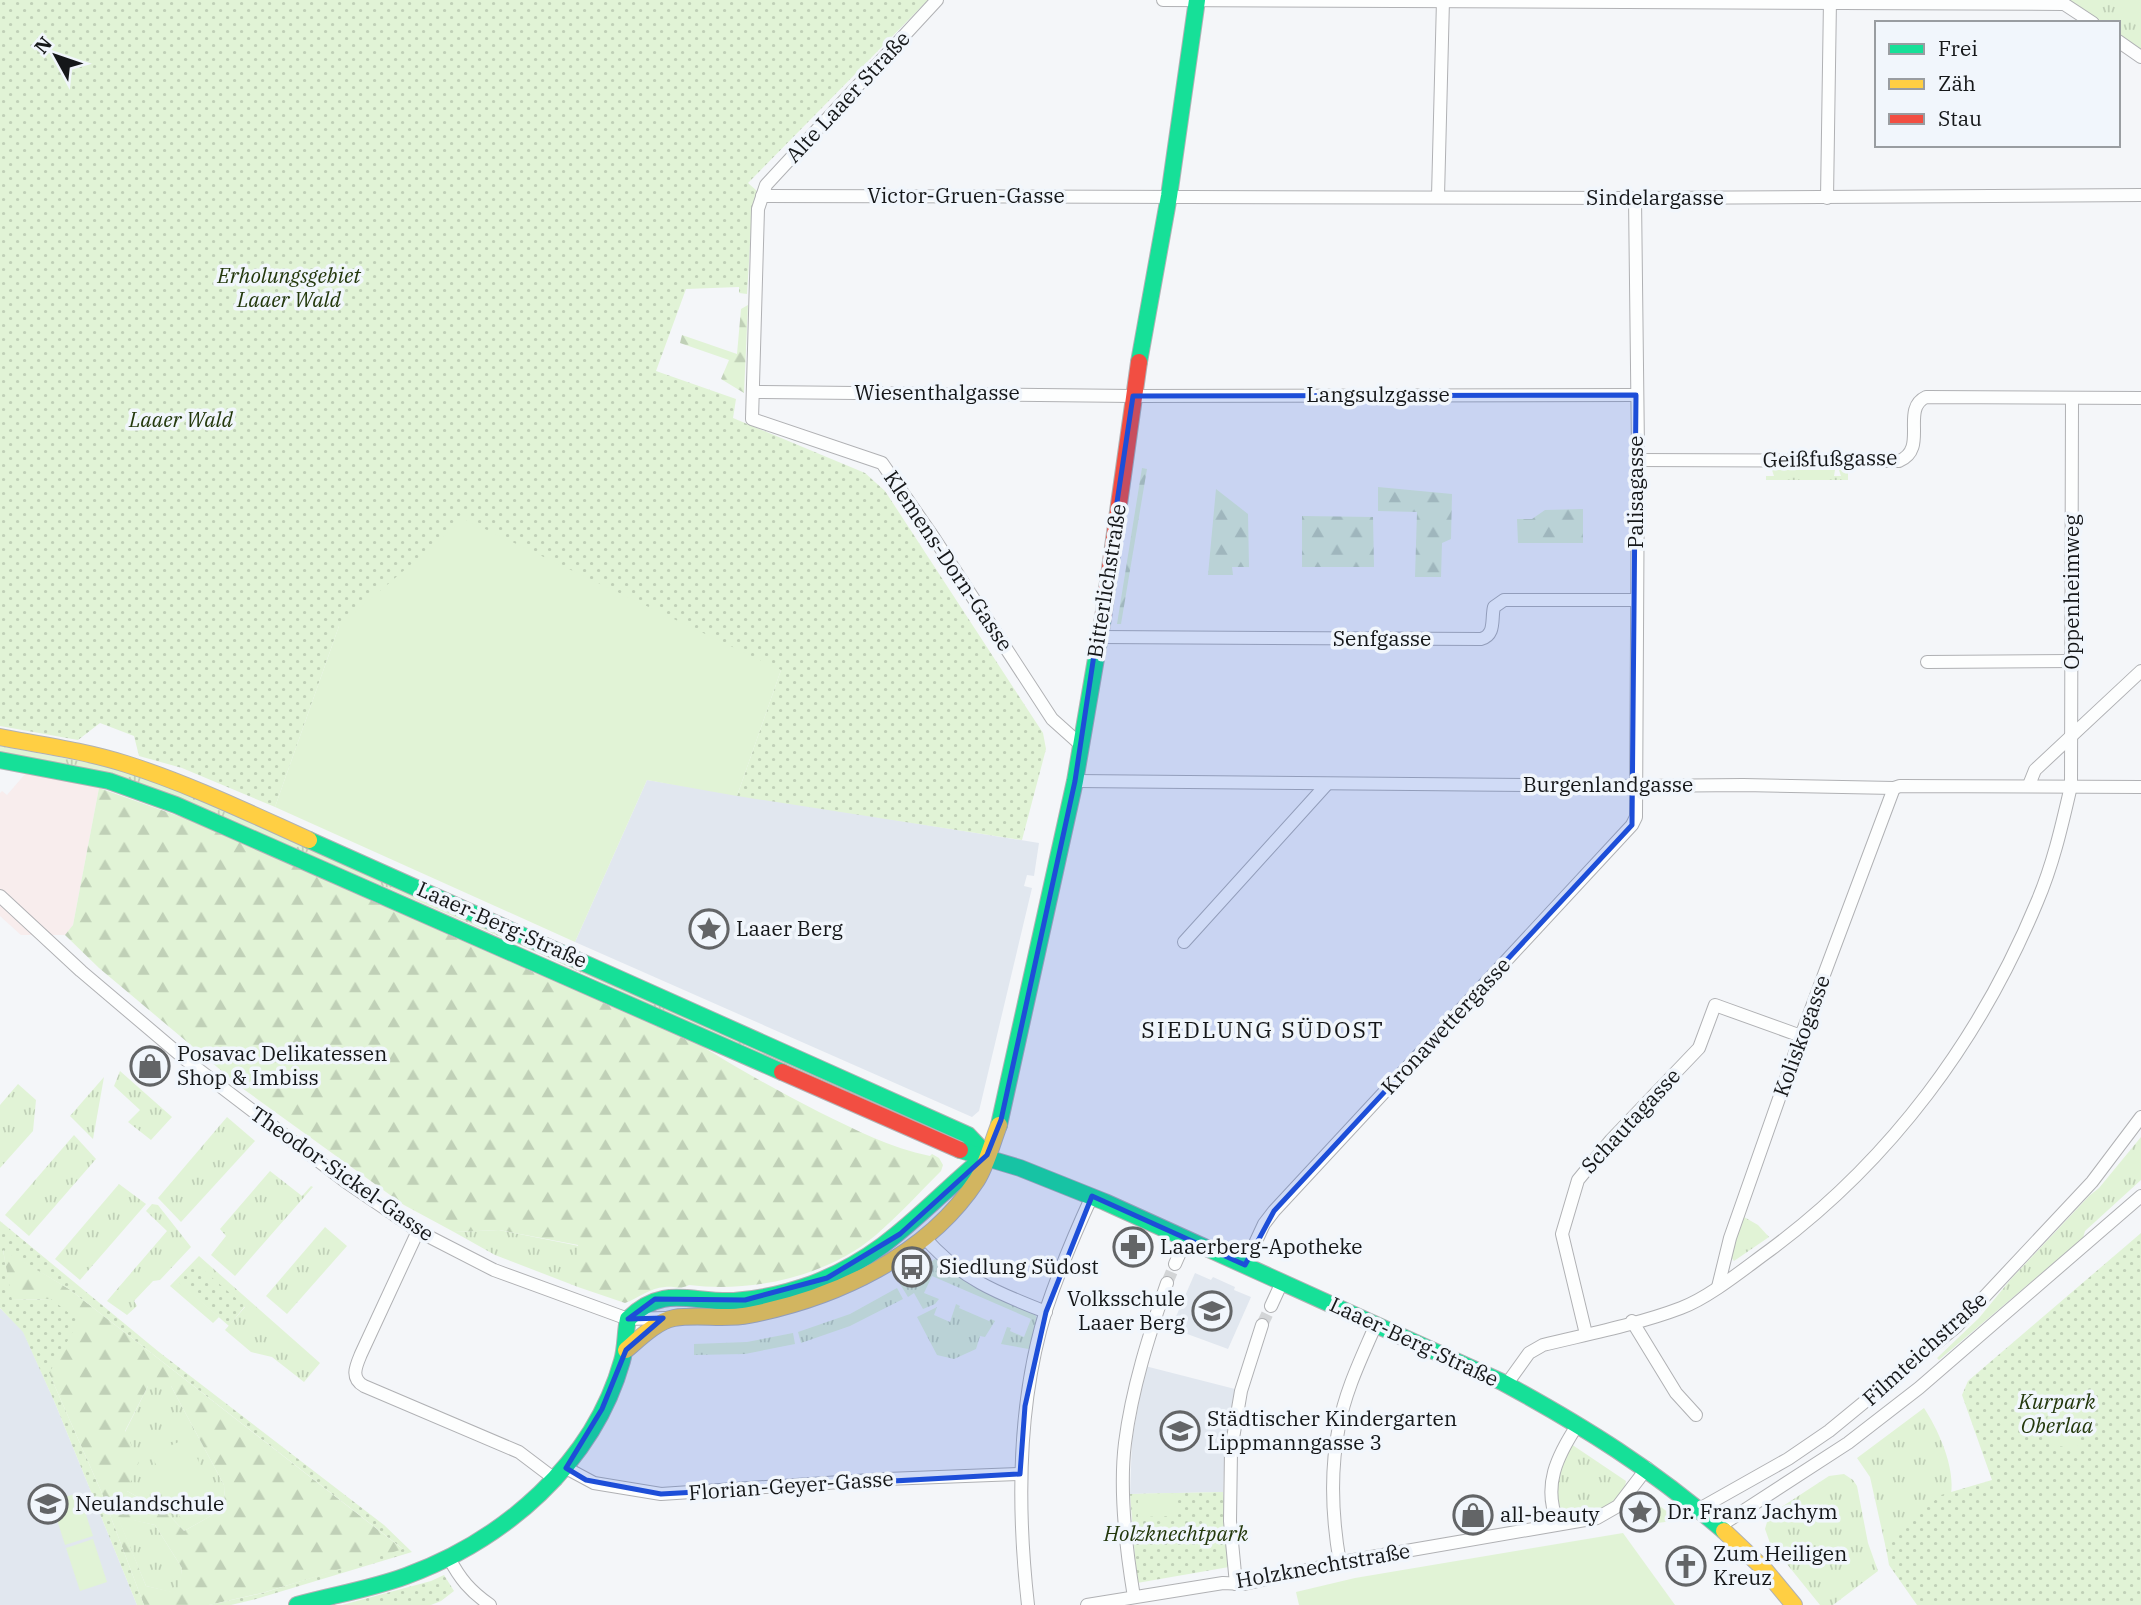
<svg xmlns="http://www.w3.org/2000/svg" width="2141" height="1605" font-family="'IBM Plex Serif',serif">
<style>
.commercial{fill:#f8eded}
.built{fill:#e1e7ef}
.grass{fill:url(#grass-tufts)}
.forest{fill:url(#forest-firs);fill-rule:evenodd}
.park{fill:url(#park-dots)}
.garden{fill:#e1f3d6}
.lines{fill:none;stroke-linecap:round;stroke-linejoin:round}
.street-tunnel{stroke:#d3d5d7;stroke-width:12;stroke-dasharray:12 6;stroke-linecap:butt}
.street-casing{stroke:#b0b1b4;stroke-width:14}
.fast-casing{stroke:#b0b1b4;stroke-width:18}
.slow-casing{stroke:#b0b1b4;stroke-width:18}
.jam-casing{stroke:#b0b1b4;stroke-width:18}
.street{stroke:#fdfefe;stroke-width:12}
.fast{stroke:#16e098;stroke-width:16}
.slow{stroke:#ffcf43;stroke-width:16}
.jam{stroke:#f24e42;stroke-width:16}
.marked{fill:#1d4ed8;fill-opacity:0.2;stroke:#1d4ed8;stroke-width:5;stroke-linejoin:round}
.labels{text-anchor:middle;stroke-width:7;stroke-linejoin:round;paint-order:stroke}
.street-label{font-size:21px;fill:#151719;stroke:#f1f6fc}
.park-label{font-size:21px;font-style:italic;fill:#23380c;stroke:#f1f6fc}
.poi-label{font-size:21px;fill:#151719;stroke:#f1f6fc;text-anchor:start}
.neighbourhood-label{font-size:23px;letter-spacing:2px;fill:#151719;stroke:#f1f6fc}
</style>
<defs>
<pattern id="grass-tufts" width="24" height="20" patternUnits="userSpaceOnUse" patternTransform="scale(1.75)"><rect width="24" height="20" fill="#e1f3d6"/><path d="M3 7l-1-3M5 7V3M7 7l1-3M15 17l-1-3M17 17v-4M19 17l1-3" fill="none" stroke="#c0d0b7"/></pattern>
<pattern id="forest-firs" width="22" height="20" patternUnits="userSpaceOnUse" patternTransform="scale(1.75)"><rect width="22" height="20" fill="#e1f3d6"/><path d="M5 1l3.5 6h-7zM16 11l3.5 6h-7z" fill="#c0d0b7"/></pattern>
<pattern id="park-dots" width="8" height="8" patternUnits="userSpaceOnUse" patternTransform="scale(1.75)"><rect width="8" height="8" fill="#e1f3d6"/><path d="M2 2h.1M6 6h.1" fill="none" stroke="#c0d0b7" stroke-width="1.8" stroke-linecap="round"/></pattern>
</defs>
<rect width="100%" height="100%" fill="#f4f6f9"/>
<polygon class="commercial" points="26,773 99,788 73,925 65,935 21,935 0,916 0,793 2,791 7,795"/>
<g class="built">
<polygon points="647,780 1039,843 1034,876 1027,875 1024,886 1032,888 979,1111 972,1117 575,942"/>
<polygon points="1195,1273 1211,1280 1213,1277 1235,1287 1234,1290 1251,1297 1228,1349 1171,1328"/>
<polygon points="0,1308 23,1331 55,1403 137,1605 0,1605"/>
<polygon points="1145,1366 1235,1389 1225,1443 1223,1492 1130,1494 1132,1441"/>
</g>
<g class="grass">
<polygon points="2063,0 2141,0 2141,52 2118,37 2118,23 2097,23"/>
<polygon points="1772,470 1835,470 1834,476 1841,476 1839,470 1848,470 1848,480 1766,480 1766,476 1774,476"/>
<polygon points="0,746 106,766 175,789 903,1113 821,1083 538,953 175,796 0,754"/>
<polygon points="120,1071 172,1117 151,1140 128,1122 140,1110 114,1086"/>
<polygon points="104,1077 93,1139 70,1116"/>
<polygon points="18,1084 36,1100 33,1131 0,1168 0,1105"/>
<polygon points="227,1117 255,1141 181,1222 158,1198"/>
<polygon points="74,1135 96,1159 29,1236 5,1215"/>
<polygon points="2141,1137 2141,1180 2085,1231 2083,1238 1939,1360 1937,1358 1979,1318 2011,1279 2089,1196 2099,1188"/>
<polygon points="270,1171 302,1196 311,1186 313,1187 235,1276 211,1255 226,1236 220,1229"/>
<polygon points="119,1184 146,1204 80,1280 55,1259"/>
<polygon points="152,1204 158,1205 191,1247 160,1280 153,1281 134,1301 137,1306 127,1315 107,1301 167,1231 146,1211"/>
<polygon points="1744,1217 1758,1225 1769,1237 1734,1261 1730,1256"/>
<polygon points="325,1227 347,1246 287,1314 266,1296"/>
<polygon points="499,1230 579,1246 578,1287 495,1255 454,1232"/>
<polygon points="199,1256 320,1363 304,1382 272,1357 251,1352 225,1330 245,1307 178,1281 219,1317 213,1323 170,1286"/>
<polygon points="935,1259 1034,1313 1039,1321 1034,1350 1001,1344 1007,1327 1011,1328 1010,1331 1024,1337 1031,1319 932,1276 924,1293 939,1299 935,1304 923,1309 914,1293 908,1297 900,1284"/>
<polygon points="897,1288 903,1299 850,1326 801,1343 798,1332 850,1314"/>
<polygon points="956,1304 960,1306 959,1308 989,1321 991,1319 995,1321 985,1337 980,1336 976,1349 954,1359 937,1355 917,1317 937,1307 934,1315 950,1322"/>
<polygon points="793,1333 795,1344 745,1354 694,1355 694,1344 747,1342"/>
<polygon points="148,1386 171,1386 224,1485 225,1508 184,1531 168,1514 127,1491 125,1432"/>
<path d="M1924,1408C1939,1431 1955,1467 1951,1494L1887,1553L1870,1477L1857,1458Z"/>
<path d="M1571,1444L1626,1481C1623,1510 1592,1513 1568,1518L1559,1511C1554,1479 1557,1473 1571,1444Z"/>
<polygon points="1844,1474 1853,1480 1857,1486 1868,1543 1878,1571 1833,1605 1820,1605 1770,1543 1765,1529 1769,1515 1829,1476"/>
<polygon points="1645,1495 1673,1516 1672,1521 1629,1527 1624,1520"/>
<polygon points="117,1516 155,1525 182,1568 179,1594 146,1586"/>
</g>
<g class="forest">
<polygon points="748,305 744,393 721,379 729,360 680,343 682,335 737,354 741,309"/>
<polygon points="1142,468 1147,469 1121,624 1117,624"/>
<polygon points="1378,487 1452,494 1451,539 1442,543 1441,577 1415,577 1417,512 1378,511"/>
<polygon points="1216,489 1248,514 1249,567 1232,567 1233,575 1208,575"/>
<polygon points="1583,509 1583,543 1518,543 1517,519 1532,519 1545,510"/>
<polygon points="1302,516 1373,517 1374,567 1302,567"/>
<path d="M99,788L184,818L705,1048C742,1071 780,1092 819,1112C856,1130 890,1148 930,1156L932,1154L939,1158L943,1165L941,1171C920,1192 899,1215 876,1235C827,1277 751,1293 689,1285C680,1290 674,1286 665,1287C649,1288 639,1298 625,1303L578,1287V1245L499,1230L454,1232L404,1205L242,1088L99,968L65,935L73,925Z"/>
<path d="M3,1249L69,1289L404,1550L262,1593L209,1605H144L101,1491L49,1373L51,1299L11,1300ZM148,1386H171L224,1485L225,1508L184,1531L168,1514L127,1491L139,1462L125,1431ZM118,1517L155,1525L182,1568L178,1593L146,1586Z"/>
</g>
<g class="park">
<polygon points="0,0 928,0 748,183 757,191 752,212 747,294 739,293 739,287 686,289 656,371 736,399 733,418 865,473 885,491 1043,733 1046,749 1022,840 737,796 781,670 339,626 275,807 182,768 139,756 134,736 100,723 78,740 0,726"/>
<polygon points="0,1221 159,1352 384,1525 412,1552 256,1599 231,1605 209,1605 263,1593 403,1549 69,1289 3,1250 12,1300 51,1299 79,1321 49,1373 101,1491 144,1605 137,1605 55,1403 23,1332 0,1308"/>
<polygon points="2141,1233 2141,1605 1917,1605 1889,1565 1885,1542 1941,1495 1992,1480 1962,1395 1968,1381"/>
<polygon points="195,1263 245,1306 229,1326 177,1281"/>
<polygon points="1223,1492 1229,1567 1137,1583 1130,1494"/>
<polygon points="444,1575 454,1591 441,1601 431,1605 342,1605 431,1581"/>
</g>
<g class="garden">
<polygon points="464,519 781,670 737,796 647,780 575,942 275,807 339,626"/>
<polygon points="2053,1393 2088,1401 2077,1450 2042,1442"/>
<polygon points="188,1438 218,1504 182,1521 151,1454"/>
<polygon points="79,1493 93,1536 65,1545 51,1501"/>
<polygon points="1175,1493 1176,1516 1138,1517 1138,1494"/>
<polygon points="1623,1533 1675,1605 1299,1605 1296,1592 1355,1578"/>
<polygon points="93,1539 107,1582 80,1591 66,1548"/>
</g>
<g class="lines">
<g class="street-tunnel">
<polyline points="1167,1283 1175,1264"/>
<polyline points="1262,1325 1271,1306"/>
</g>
<g class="street-casing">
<g id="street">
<polyline points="937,0 766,185 758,209 752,419 882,463 934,538 1052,719 1081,745"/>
<polyline points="1163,0 2064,4 2093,23"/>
<polyline points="2118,41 2141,57"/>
<polyline points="762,196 1635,198 2141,195"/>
<polyline points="1438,196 1443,0"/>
<polyline points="1827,198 1830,0"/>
<polyline points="753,392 1133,396 1636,395"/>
<path d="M1637,460L1899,461C1929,449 1900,409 1926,397L2141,398"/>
<path d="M1100,637L1481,639C1496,635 1491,619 1494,607L1504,600H1636"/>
<polyline points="1927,662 2072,661"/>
<polyline points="1075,781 1634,786 1743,785 1894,788 1900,786 2141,787"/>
<polyline points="2029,785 2035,770 2141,671"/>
<polyline points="0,896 81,971 186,1060 346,1182 418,1231 494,1270 628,1319 665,1318"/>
<polyline points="1184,942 1327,784"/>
<path d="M418,1231L361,1354C356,1366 350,1378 364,1386L519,1452L556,1480"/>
<path d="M925,1238C960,1278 997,1293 1046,1312"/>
<polyline points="1175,1264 1186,1239"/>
<polyline points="1245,1265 1264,1224 1274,1211 1632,825 1636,817 1638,450 1635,198"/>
<polyline points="1718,1287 1730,1238 1801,1036 1894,788"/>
<polyline points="1271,1306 1282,1282"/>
<polyline points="1632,1321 1676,1393 1696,1415"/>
<polyline points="1586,1334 1562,1234 1578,1180 1611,1140 1699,1048 1715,1005 1801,1036"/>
<path d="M1506,1385L1529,1353L1543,1345C1588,1334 1639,1324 1681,1308C1710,1297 1745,1268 1770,1250C1890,1161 1980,1040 2037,902C2053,865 2062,825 2071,786L2072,398"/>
<polyline points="566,1468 594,1483 661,1494 886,1479 1020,1474"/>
<polyline points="1701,1508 1788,1459 1829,1431 1957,1326 2092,1182 2141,1117"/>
<path d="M1558,1523C1542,1486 1557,1456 1578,1424"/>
<polyline points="1720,1526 1848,1443 1919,1388 2141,1196"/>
<path d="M449,1558C460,1579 470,1591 490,1605"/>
<path d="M1340,1563C1332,1518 1330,1471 1339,1426C1345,1391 1362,1357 1376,1324"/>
<polyline points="1236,1584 1230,1521 1231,1450 1241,1391 1262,1325"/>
<path d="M1134,1597C1126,1549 1119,1491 1125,1443C1132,1388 1149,1335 1167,1283"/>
<path d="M1028,1605C1017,1508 1017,1404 1046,1310C1059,1271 1075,1233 1092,1196"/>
<polyline points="1087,1605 1223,1583 1244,1584 1348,1561 1597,1518 1618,1506 1647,1468"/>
</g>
</g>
<g class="fast-casing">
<g id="fast">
<polyline points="1139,362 1169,196 1197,0"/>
<polyline points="0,760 109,781 176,805 782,1072"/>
<polyline points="309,840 968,1135 987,1155"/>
<polyline points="999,1125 1075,781 1103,618"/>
<path d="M960,1150L1020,1168L1105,1202L1502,1382C1585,1427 1652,1469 1724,1531"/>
<path d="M297,1605C333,1595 371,1589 406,1576C504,1540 593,1464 622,1361C626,1347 625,1333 628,1319C664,1284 690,1303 734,1301C760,1299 787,1293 812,1284C888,1255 923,1208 983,1158"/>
</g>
</g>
<g class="slow-casing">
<g id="slow">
<path d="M0,737C42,745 85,751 126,764C189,784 249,813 309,840"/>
<path d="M626,1350C639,1339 657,1321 674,1318C699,1314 725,1320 749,1315C836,1298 927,1256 977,1180C987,1164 992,1143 999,1125"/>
<polyline points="1724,1531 1765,1570 1794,1605"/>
</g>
</g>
<g class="jam-casing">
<g id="jam">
<polyline points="1103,618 1139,362"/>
<polyline points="782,1072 960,1150"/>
</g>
</g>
<use href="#street" class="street"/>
<use href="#fast" class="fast"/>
<use href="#slow" class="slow"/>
<use href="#jam" class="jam"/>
</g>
<path class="marked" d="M1636,395L1632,825L1274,1211L1245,1265L1092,1196L1046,1312L1025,1406L1020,1474L661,1494L586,1480L566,1468L602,1409L626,1350L663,1318L628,1319L655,1299L745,1300L827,1278L900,1234L987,1155L1001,1120L1075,781L1133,396Z"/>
<defs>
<g id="sight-ring" transform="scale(2.0125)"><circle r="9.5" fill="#f1f6fc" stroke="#636567" stroke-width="1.5"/><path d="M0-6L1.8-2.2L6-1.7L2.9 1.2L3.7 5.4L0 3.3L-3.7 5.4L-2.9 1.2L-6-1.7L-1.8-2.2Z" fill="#636567"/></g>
<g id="shop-ring" transform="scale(2.0125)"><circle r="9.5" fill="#f1f6fc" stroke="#636567" stroke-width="1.5"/><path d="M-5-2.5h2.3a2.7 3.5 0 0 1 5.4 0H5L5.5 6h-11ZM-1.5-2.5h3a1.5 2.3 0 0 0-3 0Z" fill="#636567"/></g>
<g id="pharmacy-ring" transform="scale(2.0125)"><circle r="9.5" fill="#f1f6fc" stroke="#636567" stroke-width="1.5"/><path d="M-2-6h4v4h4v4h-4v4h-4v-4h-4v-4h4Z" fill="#636567"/></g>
<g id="bus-ring" transform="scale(2.0125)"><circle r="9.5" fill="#f1f6fc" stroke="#636567" stroke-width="1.5"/><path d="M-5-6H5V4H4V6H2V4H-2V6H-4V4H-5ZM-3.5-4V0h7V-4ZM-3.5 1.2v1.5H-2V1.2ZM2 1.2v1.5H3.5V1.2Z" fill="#636567"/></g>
<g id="school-ring" transform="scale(2.0125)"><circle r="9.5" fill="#f1f6fc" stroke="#636567" stroke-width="1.5"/><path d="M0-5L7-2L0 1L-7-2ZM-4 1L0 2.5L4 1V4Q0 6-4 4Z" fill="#636567"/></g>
<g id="church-ring" transform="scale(2.0125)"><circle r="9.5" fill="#f1f6fc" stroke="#636567" stroke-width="1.5"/><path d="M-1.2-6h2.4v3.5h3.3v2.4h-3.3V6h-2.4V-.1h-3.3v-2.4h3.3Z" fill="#636567"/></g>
</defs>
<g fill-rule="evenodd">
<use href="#sight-ring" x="709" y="929"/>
<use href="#shop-ring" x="150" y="1066"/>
<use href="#pharmacy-ring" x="1133" y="1247"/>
<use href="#bus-ring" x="912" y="1267"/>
<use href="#school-ring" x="1212" y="1311"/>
<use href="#school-ring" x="1180" y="1431"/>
<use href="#school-ring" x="48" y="1504"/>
<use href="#sight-ring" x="1640" y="1512"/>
<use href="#shop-ring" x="1473" y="1515"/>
<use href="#church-ring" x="1686" y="1566"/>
</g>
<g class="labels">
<g class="street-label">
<text transform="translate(848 97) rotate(-47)" y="7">Alte Laaer Straße</text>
<text x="966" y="203">Victor-Gruen-Gasse</text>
<text x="1655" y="205">Sindelargasse</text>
<text x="937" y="400">Wiesenthalgasse</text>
<text x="1378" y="402">Langsulzgasse</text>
<text transform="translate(1830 459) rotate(-1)" y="7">Geißfußgasse</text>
<text transform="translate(1636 492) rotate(-90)" y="7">Palisagasse</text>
<text transform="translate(948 561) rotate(56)" y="7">Klemens-Dorn-Gasse</text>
<text transform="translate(1107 581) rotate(-81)" y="7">Bitterlichstraße</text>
<text transform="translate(2072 592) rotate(-90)" y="7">Oppenheimweg</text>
<text x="1382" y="646">Senfgasse</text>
<text x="1608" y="792">Burgenlandgasse</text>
<text transform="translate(502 925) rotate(24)" y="7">Laaer-Berg-Straße</text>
<text transform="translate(1446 1026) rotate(-47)" y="7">Kronawettergasse</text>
<text transform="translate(1802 1036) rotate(-70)" y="7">Koliskogasse</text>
<text transform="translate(1631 1121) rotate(-47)" y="7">Schautagasse</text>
<text transform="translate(342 1174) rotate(35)" y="7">Theodor-Sickel-Gasse</text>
<text transform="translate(1414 1342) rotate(25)" y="7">Laaer-Berg-Straße</text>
<text transform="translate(1925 1349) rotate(-42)" y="7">Filmteichstraße</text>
<text transform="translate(791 1486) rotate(-4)" y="7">Florian-Geyer-Gasse</text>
<text transform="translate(1323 1566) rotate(-10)" y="7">Holzknechtstraße</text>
</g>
<g class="park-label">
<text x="289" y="283">Erholungsgebiet<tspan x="289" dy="24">Laaer Wald</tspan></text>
<text x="181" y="427">Laaer Wald</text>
<text x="2057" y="1409">Kurpark<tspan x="2057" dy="24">Oberlaa</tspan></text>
<text x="1176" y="1541">Holzknechtpark</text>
</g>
<g class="poi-label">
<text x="736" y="936">Laaer Berg</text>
<text x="177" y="1061">Posavac Delikatessen<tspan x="177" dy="24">Shop &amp; Imbiss</tspan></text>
<text x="1160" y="1254">Laaerberg-Apotheke</text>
<text x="939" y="1274">Siedlung Südost</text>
<text x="1185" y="1306" text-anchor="end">Volksschule<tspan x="1185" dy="24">Laaer Berg</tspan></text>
<text x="1207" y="1426">Städtischer Kindergarten<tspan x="1207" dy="24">Lippmanngasse 3</tspan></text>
<text x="75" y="1511">Neulandschule</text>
<text x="1667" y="1519">Dr. Franz Jachym</text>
<text x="1500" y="1522">all-beauty</text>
<text x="1713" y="1561">Zum Heiligen<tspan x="1713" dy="24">Kreuz</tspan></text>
</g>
<g class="neighbourhood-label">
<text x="1263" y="1038">SIEDLUNG SÜDOST</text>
</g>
</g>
<rect x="1875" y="21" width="245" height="126" fill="#f1f6fc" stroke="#999da1" stroke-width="2"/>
<rect x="1889" y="44" width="35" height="10" fill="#16e098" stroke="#999da1" stroke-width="2"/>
<text x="1938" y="56" font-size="21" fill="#151719">Frei</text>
<rect x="1889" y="79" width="35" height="10" fill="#ffcf43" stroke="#999da1" stroke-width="2"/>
<text x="1938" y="91" font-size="21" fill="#151719">Zäh</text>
<rect x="1889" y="114" width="35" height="10" fill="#f24e42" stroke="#999da1" stroke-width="2"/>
<text x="1938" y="126" font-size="21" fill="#151719">Stau</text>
<g transform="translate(56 56) rotate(310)" stroke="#f1f6fc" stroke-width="5" paint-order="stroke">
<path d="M0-5L12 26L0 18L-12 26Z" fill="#151719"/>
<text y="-10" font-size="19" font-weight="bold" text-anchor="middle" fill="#151719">N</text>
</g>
</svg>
